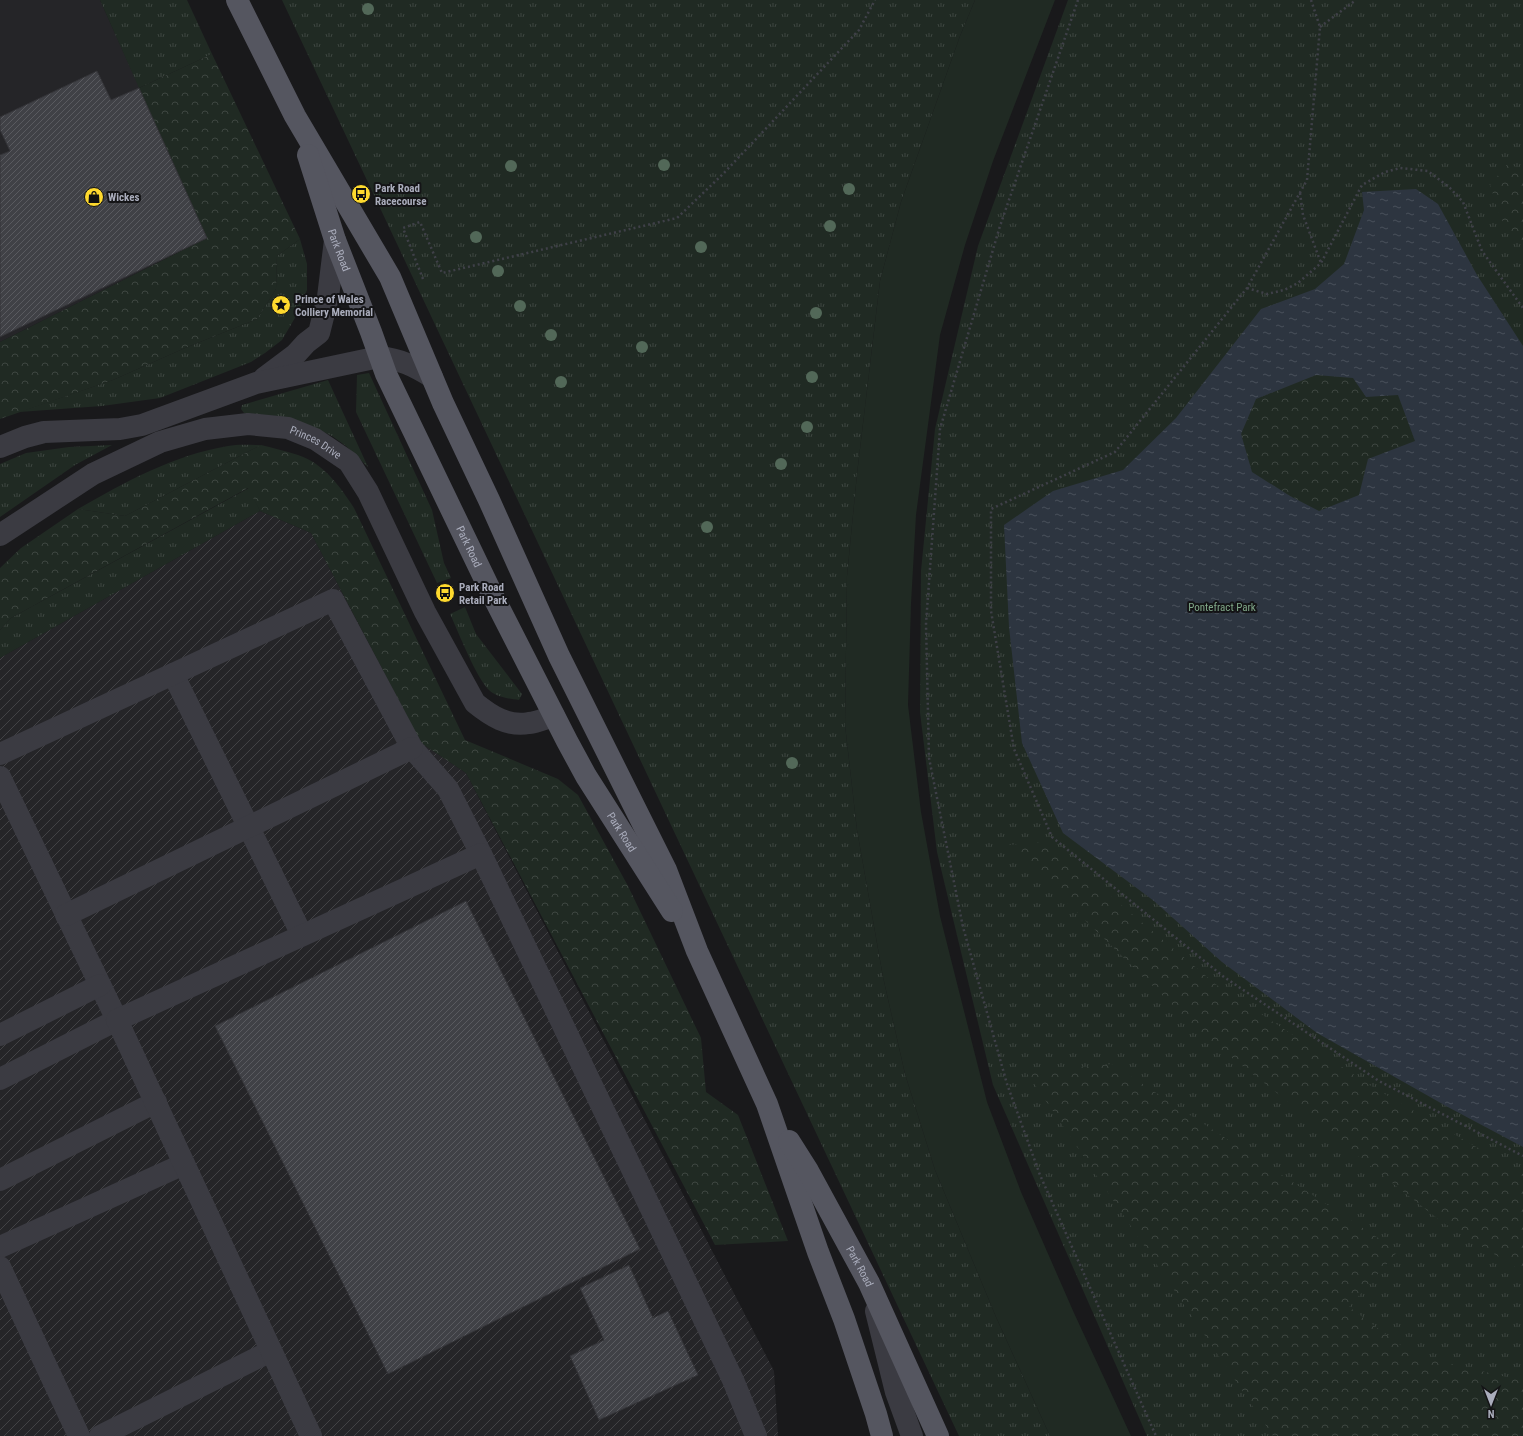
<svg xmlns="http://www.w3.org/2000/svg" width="1523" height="1436" font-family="'Roboto Condensed',sans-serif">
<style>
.built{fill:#252528}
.industrial{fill:url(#industrial-furrows)}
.grass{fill:url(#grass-tufts)}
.forest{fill:url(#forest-crowns)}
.pitch{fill:#202a23}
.water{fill:url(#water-ripples);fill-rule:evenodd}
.building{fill:url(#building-hatch);stroke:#333337}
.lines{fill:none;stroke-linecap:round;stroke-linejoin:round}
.path{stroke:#3f4048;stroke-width:2.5;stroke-dasharray:2 3;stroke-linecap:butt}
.minor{stroke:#3b3b42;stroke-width:22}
.major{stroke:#555660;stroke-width:22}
.tree{fill:#526858}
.labels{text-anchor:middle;stroke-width:4;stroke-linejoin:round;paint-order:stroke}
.poi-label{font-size:11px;font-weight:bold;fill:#aaadbc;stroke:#141416;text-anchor:start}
.street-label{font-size:11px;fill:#aaadbc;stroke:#141416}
.park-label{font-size:11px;fill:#80a889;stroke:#141416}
</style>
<defs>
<pattern id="industrial-furrows" width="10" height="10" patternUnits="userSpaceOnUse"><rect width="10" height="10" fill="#252528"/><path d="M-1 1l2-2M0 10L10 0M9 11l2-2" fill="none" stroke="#424245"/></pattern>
<pattern id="grass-tufts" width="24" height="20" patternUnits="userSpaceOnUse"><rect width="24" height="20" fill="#202a23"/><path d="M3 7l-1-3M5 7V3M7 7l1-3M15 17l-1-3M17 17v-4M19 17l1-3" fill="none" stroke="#3e4641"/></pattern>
<pattern id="forest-crowns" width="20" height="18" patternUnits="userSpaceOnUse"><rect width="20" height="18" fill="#202a23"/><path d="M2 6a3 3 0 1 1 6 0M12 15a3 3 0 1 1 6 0" fill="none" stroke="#3e4641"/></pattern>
<pattern id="water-ripples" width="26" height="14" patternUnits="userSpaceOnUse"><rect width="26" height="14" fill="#2d3540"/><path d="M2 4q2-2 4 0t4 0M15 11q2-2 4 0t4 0" fill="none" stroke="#49505a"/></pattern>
<pattern id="building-hatch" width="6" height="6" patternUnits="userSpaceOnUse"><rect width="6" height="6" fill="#404146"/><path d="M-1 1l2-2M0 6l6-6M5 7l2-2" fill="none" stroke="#595a5f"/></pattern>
</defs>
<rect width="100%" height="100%" fill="#19191b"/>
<polygon class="built" points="0,0 100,0 207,238 0,342"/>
<polygon class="industrial" points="260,511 311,533 421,743 466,773 774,1371 778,1436 0,1436 0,658"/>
<g class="grass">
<polygon points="100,0 187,0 212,54 139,88"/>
<polygon points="282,0 975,0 960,36 901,202 880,281 857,474 847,576 845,725 857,830 883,977 905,1074 935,1170 996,1317 1050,1436 959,1436"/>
<polygon points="1068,0 1523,0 1523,1436 1147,1436 993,1085 937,852 920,712 921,571 935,429 978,246"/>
<polygon points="300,239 307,264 307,290 299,311 282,340 265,353 251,362 160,398 102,406 19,412 113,380 185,348 257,319 276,289 277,256"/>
<polygon points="369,373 432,510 444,563 451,578 437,583 356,412 357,375"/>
<polygon points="328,380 368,467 346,446 332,436 315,428 290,418 244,413 241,409 242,405"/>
<polygon points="112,445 75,465 0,517 0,464 26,453 69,447"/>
<path d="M261,445L125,516L78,509C125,482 174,455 228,446C238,444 250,445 261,445Z"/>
<polygon points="249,488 260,511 0,658 0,630 11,618"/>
<path d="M465,607L476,634L522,694L519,700C510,699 497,697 490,691C476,678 459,633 450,614Z"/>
</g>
<g class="forest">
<polygon points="212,54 300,239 277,256 276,289 257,319 185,348 113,380 0,419 0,342 207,238 139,88"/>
<polygon points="1510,161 1523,177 1523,246 1501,219 1490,185"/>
<polygon points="1316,375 1353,378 1366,397 1398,395 1415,441 1368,459 1359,495 1319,511 1290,496 1252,472 1241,434 1256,399"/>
<path d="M261,445C273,448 286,451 298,455C323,463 340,486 354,508L465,740L558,779L578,795L628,886L701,1038L706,1092L738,1115L788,1241L715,1245L466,773L421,743L311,533L260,511L248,488L11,618L0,630V568L21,548L78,509L125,516Z"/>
<polygon points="1046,842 1218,986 1376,1089 1523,1174 1523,1272 1442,1222 1204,1036 1008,845"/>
<polygon points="1112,1064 1398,1251 1349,1307 1414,1355 1523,1381 1523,1436 1273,1436 1027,1073"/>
</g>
<polygon class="pitch" points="975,0 1055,0 993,161 965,245 940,335 916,515 911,604 908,705 921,812 940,916 987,1102 1021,1192 1074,1313 1131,1436 1050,1436 996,1317 935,1170 905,1074 883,977 857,830 845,725 847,576 857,474 880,281 901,202 960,36"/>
<path class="water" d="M1416,189L1438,204L1477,275L1523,346V1147L1446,1106L1317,1033L1222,962L1154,901L1063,833L1022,743L1009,627L1004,525L1053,491L1123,470L1176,418L1261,309L1315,289L1344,264L1364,210L1362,192ZM1316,375L1353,378L1366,397L1398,395L1415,441L1368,459L1359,495L1319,511L1290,496L1252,472L1241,434L1256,399Z"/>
<g class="building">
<polygon points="97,71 111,100 139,88 207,238 0,337 0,155 10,151 0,130 0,117"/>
<polygon points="466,901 640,1249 388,1374 215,1026"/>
<polygon points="629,1265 653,1318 668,1311 698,1375 599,1420 570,1356 604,1340 580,1288"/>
</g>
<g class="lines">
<g class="path">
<polyline points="1078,0 1000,226 940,429 926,624 929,758 963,927 1007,1084 1040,1175 1156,1436"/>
<polyline points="1311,0 1320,27 1307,180 1247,288 1115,452 991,509 991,611 1014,749 1052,837 1224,977 1379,1081 1523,1156"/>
<polyline points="1320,27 1356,0"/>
<polyline points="1300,193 1303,215 1321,263"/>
<polyline points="423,279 403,228 420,222 442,273 677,218 723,174 859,30 875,0"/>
<polyline points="1247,288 1267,294 1284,290 1298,283 1321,263 1362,185 1385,172 1400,168 1428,171 1450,188 1463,202 1482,251 1523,308"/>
</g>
<g class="minor">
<polyline points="264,378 296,354 306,343 319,333 328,297 335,240"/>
<path d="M0,447L25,437L44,432L120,429L142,425L256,383L379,357C402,360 412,365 432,377"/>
<path id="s1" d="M0,535L93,474L160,442L205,429L248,424L288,428L315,439L349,462L368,492L425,612L475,703C491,716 508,727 529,723C538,722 546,718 554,716"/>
<polyline points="173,674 302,935"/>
<polyline points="0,754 333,600 412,748 448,789 481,854"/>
<polyline points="0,777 117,1020 0,1079"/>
<polyline points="66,915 412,748"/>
<polyline points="0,1035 100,985"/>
<polyline points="0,1180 156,1102"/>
<polyline points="0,1247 184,1164"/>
<polyline points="0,1267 79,1436"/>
<polyline points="876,1311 896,1392 912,1436"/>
<polyline points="100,1436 271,1351"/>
<polyline points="311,1436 117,1020 481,854 733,1380 756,1436"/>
</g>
<g class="major">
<polyline points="237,0 295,116 390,277 443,403 489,500 559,656 666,870 697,951 767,1104 818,1252 844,1319 876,1414 882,1436"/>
<path id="s2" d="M308,155L335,240L371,332L386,374L492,594L567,741L586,776L672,911"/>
<path id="s3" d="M789,1141L808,1171L869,1283L938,1436"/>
</g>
</g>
<g class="tree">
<circle cx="368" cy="9" r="6"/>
<circle cx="664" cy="165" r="6"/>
<circle cx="511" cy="166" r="6"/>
<circle cx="849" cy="189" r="6"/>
<circle cx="830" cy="226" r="6"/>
<circle cx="476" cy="237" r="6"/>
<circle cx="701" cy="247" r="6"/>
<circle cx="498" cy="271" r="6"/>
<circle cx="520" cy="306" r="6"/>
<circle cx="816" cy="313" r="6"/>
<circle cx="551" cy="335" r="6"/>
<circle cx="642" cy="347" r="6"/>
<circle cx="812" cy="377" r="6"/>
<circle cx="561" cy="382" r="6"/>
<circle cx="807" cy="427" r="6"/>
<circle cx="781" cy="464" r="6"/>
<circle cx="707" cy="527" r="6"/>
<circle cx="792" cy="763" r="6"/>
</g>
<defs>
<g id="bus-disc" transform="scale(1)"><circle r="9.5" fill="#fed92e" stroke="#141416"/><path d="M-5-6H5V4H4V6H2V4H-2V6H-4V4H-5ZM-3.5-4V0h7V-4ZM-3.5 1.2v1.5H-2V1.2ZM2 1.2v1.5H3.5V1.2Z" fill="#111"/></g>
<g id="shop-disc" transform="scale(1)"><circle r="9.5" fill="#fed92e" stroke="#141416"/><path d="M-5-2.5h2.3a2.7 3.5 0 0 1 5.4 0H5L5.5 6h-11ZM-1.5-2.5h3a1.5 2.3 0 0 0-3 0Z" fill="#111"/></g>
<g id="sight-disc" transform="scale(1)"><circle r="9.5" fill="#fed92e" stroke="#141416"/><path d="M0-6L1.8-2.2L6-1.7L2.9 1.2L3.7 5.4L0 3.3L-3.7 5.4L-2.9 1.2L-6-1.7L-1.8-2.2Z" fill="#111"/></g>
</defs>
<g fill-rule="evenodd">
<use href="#bus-disc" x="361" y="194"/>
<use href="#shop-disc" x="94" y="197"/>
<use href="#sight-disc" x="281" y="305"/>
<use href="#bus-disc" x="445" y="593"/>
</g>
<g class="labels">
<g class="poi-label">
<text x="375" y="192">Park Road<tspan x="375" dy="13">Racecourse</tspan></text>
<text x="108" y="201">Wickes</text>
<text x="295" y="303">Prince of Wales<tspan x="295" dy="13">Colliery Memorial</tspan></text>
<text x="459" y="591">Park Road<tspan x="459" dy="13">Retail Park</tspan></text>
</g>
<g class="street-label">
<text dy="4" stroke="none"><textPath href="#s2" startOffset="100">Park Road</textPath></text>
<text dy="4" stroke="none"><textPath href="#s1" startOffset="347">Princes Drive</textPath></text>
<text dy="4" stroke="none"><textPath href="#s2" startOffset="424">Park Road</textPath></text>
<text dy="4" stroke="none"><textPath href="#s2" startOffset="748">Park Road</textPath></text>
<text dy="4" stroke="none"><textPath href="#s3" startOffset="144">Park Road</textPath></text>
</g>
<g class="park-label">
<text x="1222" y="611">Pontefract Park</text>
</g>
</g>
<g transform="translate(1491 1404) rotate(180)" stroke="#141416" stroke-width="3" paint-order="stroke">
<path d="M0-3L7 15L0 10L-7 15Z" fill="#aaadbc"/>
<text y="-6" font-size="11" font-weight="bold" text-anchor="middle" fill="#aaadbc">N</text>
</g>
</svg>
